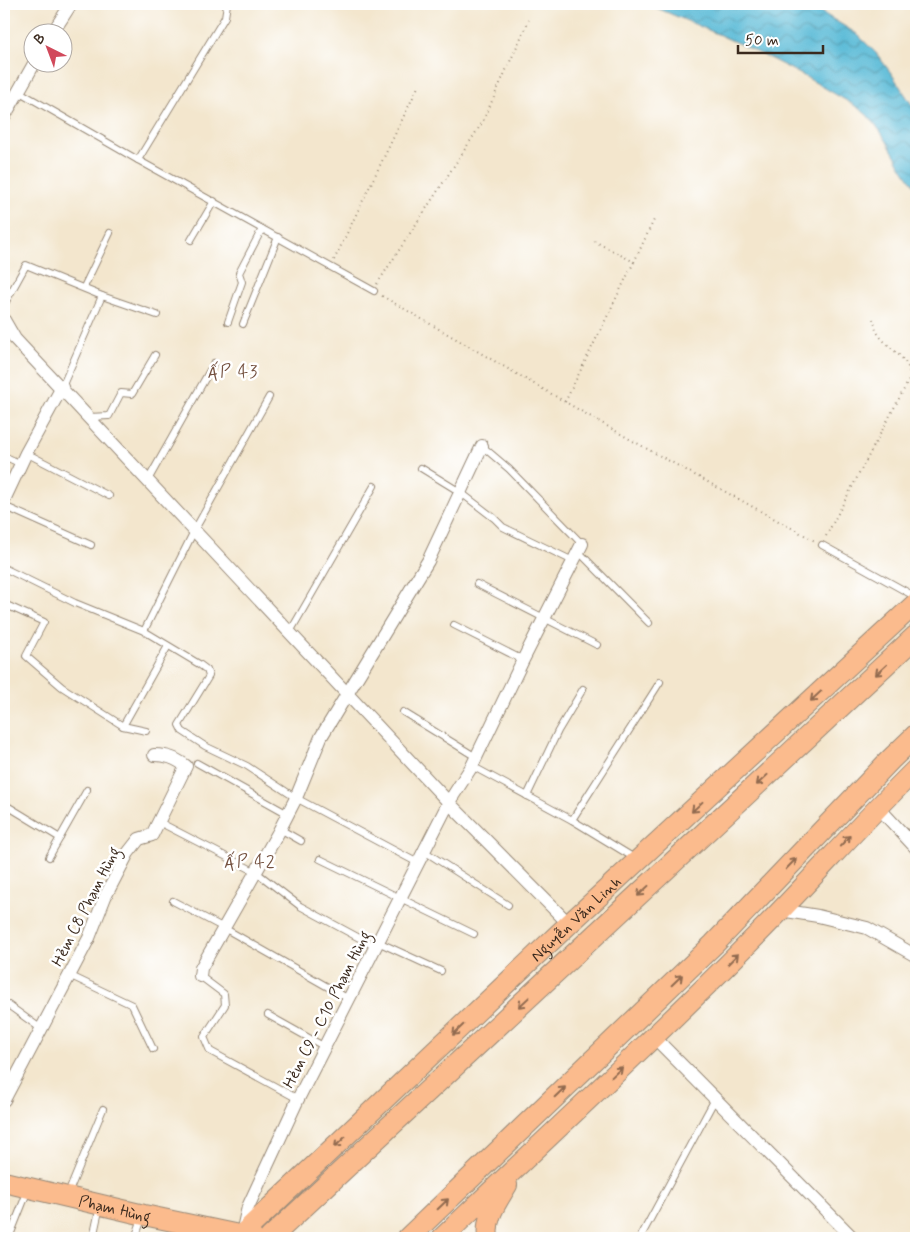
<svg xmlns="http://www.w3.org/2000/svg" width="920" height="1242" font-family="Mynerve,sans-serif">
<style>
.water{fill:url(#water-waves);stroke:#49727a}
.lines{fill:none;stroke-linecap:round;stroke-linejoin:round}
.service-casing{stroke:#978876;stroke-width:8}
.minor-casing{stroke:#978876;stroke-width:14}
.primary-casing{stroke:#978876;stroke-width:22}
.trunk-casing{stroke:#978876;stroke-width:23}
.path{stroke:#978876;stroke-width:2;stroke-dasharray:1 4;stroke-linecap:butt}
.service{stroke:#fff;stroke-width:6}
.minor{stroke:#fff;stroke-width:12}
.primary{stroke:#fbbb8d;stroke-width:20}
.trunk{stroke:#fbbb8d;stroke-width:21}
.oneway{stroke:#916b50}
.labels{text-anchor:middle;stroke-width:5;stroke-linejoin:round;paint-order:stroke}
.street-label{font-size:16px;fill:#3b2a1e;stroke:#fff}
.neighbourhood-label{font-size:18px;letter-spacing:1px;fill:#755241;stroke:#fff}
</style>
<defs>
<pattern id="water-waves" width="16" height="10" patternUnits="userSpaceOnUse" patternTransform="scale(1.25)"><rect width="16" height="10" fill="#57b9d6"/><path d="M0 5q4-4 8 0t8 0" fill="none" stroke="#4997ad"/></pattern>
</defs>
<rect width="100%" height="100%" fill="#fff"/>
<filter id="ink" filterUnits="userSpaceOnUse"><feTurbulence type="fractalNoise" baseFrequency=".02" numOctaves="2"/><feDisplacementMap in="SourceGraphic" scale="10" xChannelSelector="R" yChannelSelector="G"/><feConvolveMatrix kernelMatrix="1 2 1 2 8 2 1 2 1" color-interpolation-filters="sRGB"/></filter>
<filter id="wash" filterUnits="userSpaceOnUse"><feTurbulence type="fractalNoise" baseFrequency=".0096" numOctaves="4" result="noise"/><feDisplacementMap in="SourceGraphic" scale="20" xChannelSelector="R" yChannelSelector="G"/><feGaussianBlur stdDeviation="1.12" result="paint"/><feColorMatrix in="noise" values="0 0 0 0 0 0 0 0 0 0 0 0 0 0 0 0 0 1.4 0 .05"/><feComposite in="paint" operator="in"/></filter>
<g filter="url(#wash)">
<rect width="100%" height="100%" fill="#f3e6cd"/>
<path class="water" d="M647,4H800L818,10L857,34L876,53L891,73L916,111V187C897,165 888,136 867,115C855,104 839,97 825,88C769,55 707,29 647,4Z"/>
</g>
<g filter="url(#ink)">
<g class="lines">
<g class="service-casing">
<g id="service">
<polyline points="18,91 138,160 374,291"/>
<polyline points="138,160 225,17 227,4"/>
<polyline points="191,240 214,201"/>
<polyline points="84,287 110,233"/>
<polyline points="4,305 26,265 102,296 157,315"/>
<polyline points="228,322 242,282 239,273 262,229"/>
<polyline points="243,324 278,237"/>
<polyline points="62,387 102,296"/>
<polyline points="89,417 109,416 121,393 132,394 155,355"/>
<polyline points="482,446 509,469 582,544"/>
<polyline points="26,453 109,496"/>
<polyline points="4,456 21,464"/>
<polyline points="421,468 460,492 494,518 503,527 573,561"/>
<polyline points="148,480 214,363"/>
<polyline points="4,506 91,545"/>
<polyline points="822,545 916,597"/>
<polyline points="578,551 649,623"/>
<polyline points="4,568 75,603 144,631 199,664 207,670 209,676 179,725 182,731 205,746 247,766 296,798 418,863"/>
<polyline points="477,584 597,645"/>
<polyline points="4,604 44,622 26,656 62,687 123,726"/>
<polyline points="454,625 523,660"/>
<polyline points="144,631 194,531 269,397"/>
<polyline points="290,632 374,486"/>
<polyline points="403,712 476,757"/>
<polyline points="146,731 123,726 168,646"/>
<polyline points="197,763 288,814"/>
<polyline points="472,766 572,820 636,859"/>
<polyline points="527,796 558,731 583,689"/>
<polyline points="4,804 60,838"/>
<polyline points="572,820 660,682"/>
<polyline points="159,822 256,872 300,906 376,947"/>
<polyline points="280,829 301,841"/>
<polyline points="424,851 508,905"/>
<polyline points="49,857 87,790"/>
<polyline points="320,859 474,934"/>
<polyline points="173,901 224,928 349,999"/>
<polyline points="378,942 441,971"/>
<polyline points="69,975 132,1005 153,1049"/>
<polyline points="200,976 224,994 225,1005 204,1037 210,1051 298,1099"/>
<polyline points="4,1002 40,1028"/>
<polyline points="268,1015 325,1047"/>
<polyline points="68,1194 103,1109"/>
<polyline points="9,1238 28,1190"/>
<polyline points="93,1238 100,1206"/>
<polyline points="135,1238 143,1216"/>
<polyline points="640,1238 715,1099"/>
</g>
</g>
<g class="minor-casing">
<g id="minor">
<polyline points="53,32 71,4"/>
<polyline points="4,117 35,62"/>
<polyline points="4,320 15,339 454,808 569,924"/>
<polyline points="4,500 26,453 62,387"/>
<polyline points="878,807 916,848"/>
<polyline points="780,910 818,916 867,928 916,956"/>
<polyline points="200,976 201,968 278,833 296,798 321,737 428,561 482,446"/>
<polyline points="654,1037 853,1238"/>
<path d="M4,1100L89,938L105,897L128,853L139,839L152,835L186,766C175,758 167,755 154,755"/>
<polyline points="242,1233 248,1207 298,1099 449,802 472,766 523,660 582,544"/>
</g>
</g>
<g class="primary-casing">
<g id="primary">
<path id="s1" d="M4,1182L144,1215L253,1238"/>
<path id="s2" d="M238,1238L569,924L916,603"/>
<path d="M442,1238C545,1139 651,1043 751,941C807,885 859,825 916,769"/>
<path d="M488,1238C485,1217 497,1202 507,1185"/>
</g>
</g>
<g class="trunk-casing">
<g id="trunk">
<polyline points="270,1238 916,636"/>
<polyline points="408,1238 714,944 890,760 916,735"/>
</g>
</g>
<g class="path">
<polyline points="334,260 418,87"/>
<polyline points="634,262 654,220"/>
<polyline points="377,284 482,123 529,20"/>
<polyline points="382,296 633,441 815,541"/>
<polyline points="565,402 634,262 592,240"/>
<path d="M826,536L910,378C911,356 885,349 876,330C875,327 874,322 873,319"/>
</g>
<use href="#service" class="service"/>
<use href="#minor" class="minor"/>
<use href="#primary" class="primary"/>
<use href="#trunk" class="trunk"/>
</g>
<defs><path id="oneway-shaft" d="M-6 0H5M1.5-3L5.5 0L1.5 3" fill="none" stroke-width="1.6" stroke-linecap="round" stroke-linejoin="round" transform="scale(1.25)"/></defs>
<g class="oneway">
<use href="#oneway-shaft" transform="translate(881 670) rotate(137)"/>
<use href="#oneway-shaft" transform="translate(816 696) rotate(137)"/>
<use href="#oneway-shaft" transform="translate(762 780) rotate(137)"/>
<use href="#oneway-shaft" transform="translate(697 807) rotate(137)"/>
<use href="#oneway-shaft" transform="translate(845 841) rotate(-47)"/>
<use href="#oneway-shaft" transform="translate(791 864) rotate(-46)"/>
<use href="#oneway-shaft" transform="translate(643 891) rotate(137)"/>
<use href="#oneway-shaft" transform="translate(733 959) rotate(-45)"/>
<use href="#oneway-shaft" transform="translate(677 980) rotate(-44)"/>
<use href="#oneway-shaft" transform="translate(524 1002) rotate(137)"/>
<use href="#oneway-shaft" transform="translate(458 1030) rotate(136)"/>
<use href="#oneway-shaft" transform="translate(617 1072) rotate(-43)"/>
<use href="#oneway-shaft" transform="translate(560 1092) rotate(-44)"/>
<use href="#oneway-shaft" transform="translate(340 1142) rotate(136)"/>
<use href="#oneway-shaft" transform="translate(443 1204) rotate(-44)"/>
</g>
</g>
<g class="labels">
<g class="street-label">
<text transform="translate(85 906) rotate(-63)" y="6">Hẻm C8 Phạm Hùng</text>
<text dy="6" stroke="none"><textPath href="#s2" startOffset="465">Nguyễn Văn Linh</textPath></text>
<text transform="translate(326 1009) rotate(-63)" y="6">Hẻm C9 - C10 Phạm Hùng</text>
<text dy="6" stroke="none"><textPath href="#s1" startOffset="114">Phạm Hùng</textPath></text>
</g>
<g class="neighbourhood-label">
<text x="233" y="377">ẤP 43</text>
<text x="250" y="867">ẤP 42</text>
</g>
</g>
<rect width="920" height="1242" fill="none" stroke="#fff" stroke-width="20"/>
<g transform="translate(48 48) rotate(318)"><circle r="24" fill="#ffffff" stroke="#b1aaa5"/>
<path d="M0-4L9 19L0 12L-9 19Z" fill="#d1495b"/>
<text y="-8" font-size="14" font-weight="bold" text-anchor="middle" fill="#3b2a1e">B</text>
</g>
<path d="M738 45v8h85v-8" fill="none" stroke="#3b2a1e" stroke-width="2.5"/>
<text x="745" y="45" font-size="15" fill="#3b2a1e" stroke="#ffffff" stroke-width="4" paint-order="stroke">50 m</text>
</svg>
